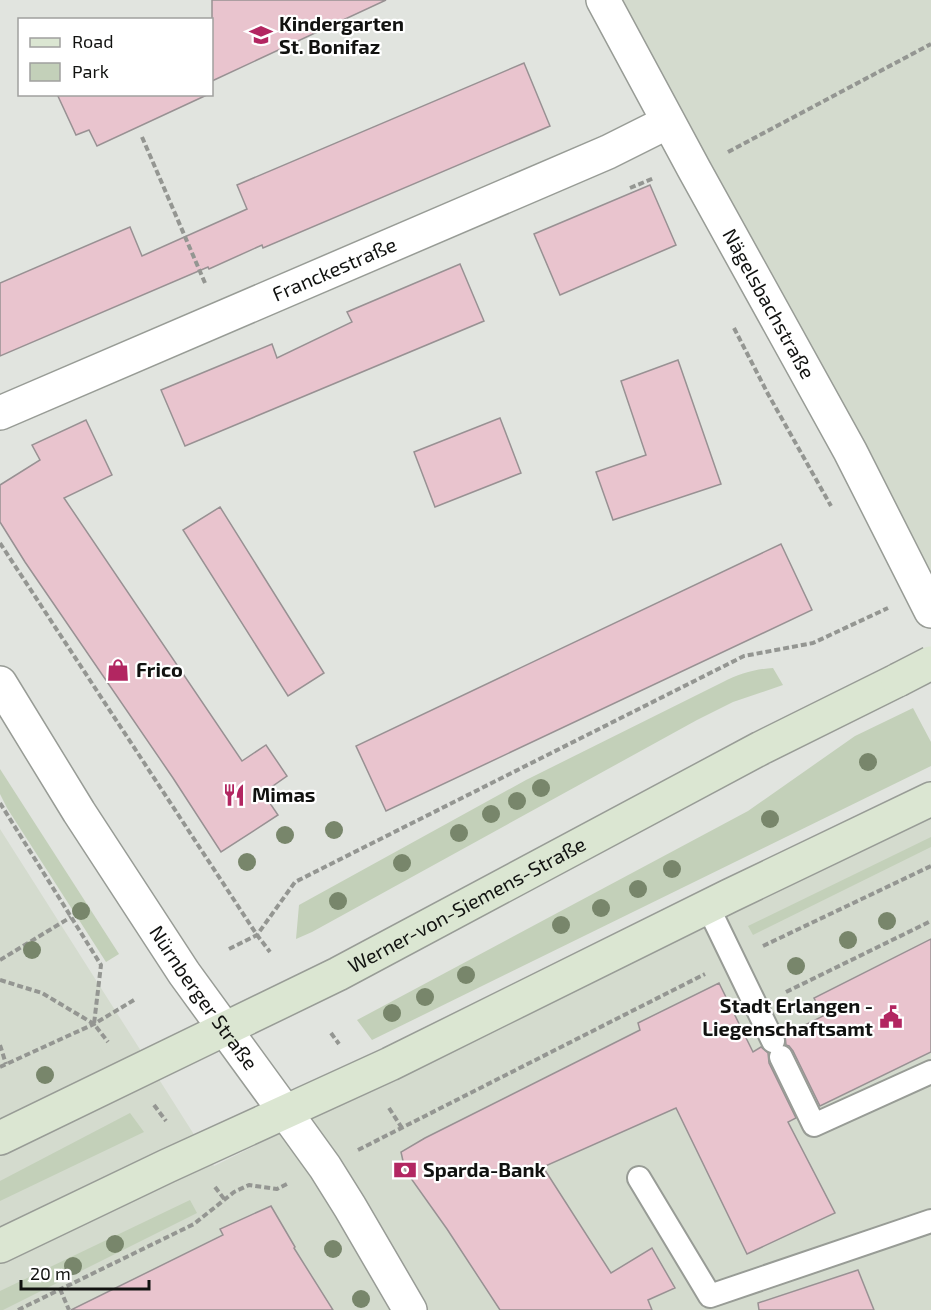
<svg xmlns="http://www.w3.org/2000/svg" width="931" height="1310" font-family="'Exo 2',sans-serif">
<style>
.built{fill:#d4dbce}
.green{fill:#c3d0b9}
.building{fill:#e9c4ce;stroke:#989193;stroke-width:1.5}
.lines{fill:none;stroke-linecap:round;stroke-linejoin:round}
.service-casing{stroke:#989c96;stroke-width:26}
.minor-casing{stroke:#989c96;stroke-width:36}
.tertiary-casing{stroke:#989c96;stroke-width:36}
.secondary-casing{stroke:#989c96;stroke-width:36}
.path{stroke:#949692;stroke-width:4;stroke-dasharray:6 3;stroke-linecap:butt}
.service{stroke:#fff;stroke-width:22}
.minor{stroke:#fff;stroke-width:33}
.tertiary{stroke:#fff;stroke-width:33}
.secondary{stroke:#dbe6d2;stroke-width:33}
.secondary-bridge-casing{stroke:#989c96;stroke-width:36;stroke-linecap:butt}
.secondary-bridge{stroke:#dbe6d2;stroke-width:33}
.tree{fill:#78866b}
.labels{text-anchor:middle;stroke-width:4.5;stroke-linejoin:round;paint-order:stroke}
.poi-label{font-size:20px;font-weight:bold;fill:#111210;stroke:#fff;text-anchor:start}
.street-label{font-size:20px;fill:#111210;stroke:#fff}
</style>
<rect width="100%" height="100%" fill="#e1e4df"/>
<g class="built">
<polygon points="608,0 931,0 931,602"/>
<polygon points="931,812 931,1310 0,1310 0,829 214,1166"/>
</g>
<g class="green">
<path d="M773,668L783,685L733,702L697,720L312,932L296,939L299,905L526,780L723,682C739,674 755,669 773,668Z"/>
<polygon points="913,708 931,742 931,766 372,1040 357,1020 748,811 855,736"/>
<polygon points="0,769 119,954 106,962 7,808 0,794"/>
<polygon points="931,837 931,847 753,935 748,926"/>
<polygon points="130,1113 144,1132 0,1201 0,1181"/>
<polygon points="190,1200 197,1213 3,1310 0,1310 0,1291"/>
</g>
<g class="building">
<polygon points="212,0 386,0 212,81"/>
<polygon points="524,63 550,126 263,248 262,245 209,269 208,267 0,356 0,283 130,227 142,256 247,209 237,185"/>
<polygon points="57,94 209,94 97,146 89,130 76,135"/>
<polygon points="650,185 676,245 560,295 534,234"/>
<polygon points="460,264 484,321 185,446 161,390 272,344 277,358 352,322 347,312"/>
<polygon points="678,360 721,484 613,520 596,472 646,455 621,381"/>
<polygon points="500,418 521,473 435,507 414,452"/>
<polygon points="86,420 112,475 64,498 242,761 266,745 287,776 263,793 278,815 221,852 173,778 25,562 0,522 0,485 40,460 32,445"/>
<polygon points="220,507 324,673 288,696 183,530"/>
<polygon points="781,544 812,610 386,811 356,746"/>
<polygon points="931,939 931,1052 820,1106 793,1051 789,1046 786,1045 785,1035 823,1016 814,998"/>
<polygon points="719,983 753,1052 761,1047 768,1053 769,1063 796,1118 788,1122 835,1213 747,1254 676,1108 543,1167 611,1273 652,1248 675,1288 648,1300 652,1310 500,1310 447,1229 405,1170 401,1152 425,1138 640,1030 638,1023"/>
<polygon points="271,1206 295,1247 294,1248 333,1310 71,1310 223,1235 220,1229"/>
<polygon points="858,1270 874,1310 759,1310 758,1303"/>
</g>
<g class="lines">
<g class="service-casing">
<g id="service">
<polyline points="708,907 773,1041"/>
<polyline points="781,1057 814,1125 931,1072"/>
<polyline points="639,1178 710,1296 931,1221"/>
</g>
</g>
<g class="minor-casing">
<g id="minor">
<path id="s1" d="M0,413L608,152L668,122"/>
<polyline points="286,1113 325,1167 350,1207 410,1310"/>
</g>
</g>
<g class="tertiary-casing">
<g id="tertiary">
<path id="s2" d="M603,0L694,169L850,451L931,611"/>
<path id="s3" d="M0,683L79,812L184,973L286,1113"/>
</g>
</g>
<g class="secondary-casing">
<g id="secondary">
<path id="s4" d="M0,1138L338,974L761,748L898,680"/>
<polyline points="0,1246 167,1166 390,1064 729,896 931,799"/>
</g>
</g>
<g class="path">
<polyline points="142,137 205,283"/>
<polyline points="728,152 931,44"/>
<polyline points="630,188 654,178"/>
<polyline points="734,328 768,394 831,506"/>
<polyline points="0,543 257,935 270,952"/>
<polyline points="0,803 101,965 94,1024"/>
<polyline points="763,946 931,866"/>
<polyline points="229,949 257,935 295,882 744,656 813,643 888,608"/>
<polyline points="0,960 71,917"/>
<polyline points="0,980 42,993 94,1024 108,1042"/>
<polyline points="786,992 931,921"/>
<polyline points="331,1033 339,1044"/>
<polyline points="0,1045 6,1064"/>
<polyline points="0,1067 94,1024 134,1000"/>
<polyline points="154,1105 166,1121"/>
<polyline points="389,1108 402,1128"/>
<polyline points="358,1150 705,974"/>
<polyline points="215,1187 225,1200"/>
<polyline points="60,1289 69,1310"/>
<polyline points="18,1310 194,1224 234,1192 249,1185 277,1189 289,1183"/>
</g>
<use href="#service" class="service"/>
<use href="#minor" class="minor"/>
<use href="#tertiary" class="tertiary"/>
<use href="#secondary" class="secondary"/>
<g class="secondary-bridge-casing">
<polyline id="secondary-bridge" points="898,680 931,663"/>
</g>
<use href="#secondary-bridge" class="secondary-bridge"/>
</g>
<g class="tree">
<circle cx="868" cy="762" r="9"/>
<circle cx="541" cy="788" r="9"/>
<circle cx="517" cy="801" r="9"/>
<circle cx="491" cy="814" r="9"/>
<circle cx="770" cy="819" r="9"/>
<circle cx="334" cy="830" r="9"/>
<circle cx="459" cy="833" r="9"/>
<circle cx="285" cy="835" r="9"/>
<circle cx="247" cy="862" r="9"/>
<circle cx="402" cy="863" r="9"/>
<circle cx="672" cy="869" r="9"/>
<circle cx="638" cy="889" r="9"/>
<circle cx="338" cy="901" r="9"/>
<circle cx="601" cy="908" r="9"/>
<circle cx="81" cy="911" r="9"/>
<circle cx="887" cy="921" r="9"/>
<circle cx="561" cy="925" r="9"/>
<circle cx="848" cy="940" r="9"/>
<circle cx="32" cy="950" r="9"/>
<circle cx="796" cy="966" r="9"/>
<circle cx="466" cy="975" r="9"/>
<circle cx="425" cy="997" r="9"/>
<circle cx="392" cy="1013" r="9"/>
<circle cx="45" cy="1075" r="9"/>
<circle cx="115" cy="1244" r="9"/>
<circle cx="333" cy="1249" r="9"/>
<circle cx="73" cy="1266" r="9"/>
<circle cx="361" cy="1299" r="9"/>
</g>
<defs>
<g id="school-bare" transform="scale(1.8)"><path d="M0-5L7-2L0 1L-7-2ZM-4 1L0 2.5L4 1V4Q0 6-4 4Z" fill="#b22661" stroke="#fff" stroke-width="2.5" paint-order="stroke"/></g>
<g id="shop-bare" transform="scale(1.8)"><path d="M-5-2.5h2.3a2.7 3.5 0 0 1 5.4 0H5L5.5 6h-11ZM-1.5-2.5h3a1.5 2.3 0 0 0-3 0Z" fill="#b22661" stroke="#fff" stroke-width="2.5" paint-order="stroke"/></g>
<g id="restaurant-bare" transform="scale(1.8)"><path d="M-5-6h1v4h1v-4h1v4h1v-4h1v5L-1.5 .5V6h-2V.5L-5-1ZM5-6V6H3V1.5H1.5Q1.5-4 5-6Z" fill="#b22661" stroke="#fff" stroke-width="2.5" paint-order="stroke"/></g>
<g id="civic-bare" transform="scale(1.8)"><path d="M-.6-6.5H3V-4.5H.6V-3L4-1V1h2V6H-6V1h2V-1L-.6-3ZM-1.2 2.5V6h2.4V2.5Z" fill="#b22661" stroke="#fff" stroke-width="2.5" paint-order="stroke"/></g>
<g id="bank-bare" transform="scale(1.8)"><path d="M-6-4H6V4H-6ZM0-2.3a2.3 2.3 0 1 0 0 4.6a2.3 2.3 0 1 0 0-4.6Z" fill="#b22661" stroke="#fff" stroke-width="2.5" paint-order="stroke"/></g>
</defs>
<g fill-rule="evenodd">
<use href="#school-bare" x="261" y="35"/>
<use href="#shop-bare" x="118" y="670"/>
<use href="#restaurant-bare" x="234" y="795"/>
<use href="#civic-bare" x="891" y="1017"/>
<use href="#bank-bare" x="405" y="1170"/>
</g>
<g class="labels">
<g class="poi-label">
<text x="279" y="31">Kindergarten<tspan x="279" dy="23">St. Bonifaz</tspan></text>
<text x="136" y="677">Frico</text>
<text x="252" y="802">Mimas</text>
<text x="873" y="1013" text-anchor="end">Stadt Erlangen -<tspan x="873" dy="23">Liegenschaftsamt</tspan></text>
<text x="423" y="1177">Sparda-Bank</text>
</g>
<g class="street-label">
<text dy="7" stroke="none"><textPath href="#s1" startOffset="364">Franckestraße</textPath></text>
<text dy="7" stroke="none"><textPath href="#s2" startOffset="346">Nägelsbachstraße</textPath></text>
<text dy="7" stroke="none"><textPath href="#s4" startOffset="522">Werner-von-Siemens-Straße</textPath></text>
<text dy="7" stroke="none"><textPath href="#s3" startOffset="375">Nürnberger Straße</textPath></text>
</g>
</g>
<rect x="18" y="18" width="195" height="78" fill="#ffffff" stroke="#a0a09f" stroke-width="1.5"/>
<rect x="30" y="38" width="30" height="9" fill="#dbe6d2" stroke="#a0a09f" stroke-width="1.5"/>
<text x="72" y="48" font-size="18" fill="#111210">Road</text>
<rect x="30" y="63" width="30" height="18" fill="#c3d0b9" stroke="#a0a09f" stroke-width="1.5"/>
<text x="72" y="78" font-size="18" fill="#111210">Park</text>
<path d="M21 1280v9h128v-9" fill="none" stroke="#111210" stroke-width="3"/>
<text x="30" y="1280" font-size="18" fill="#111210" stroke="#ffffff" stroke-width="4.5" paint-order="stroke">20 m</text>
</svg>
